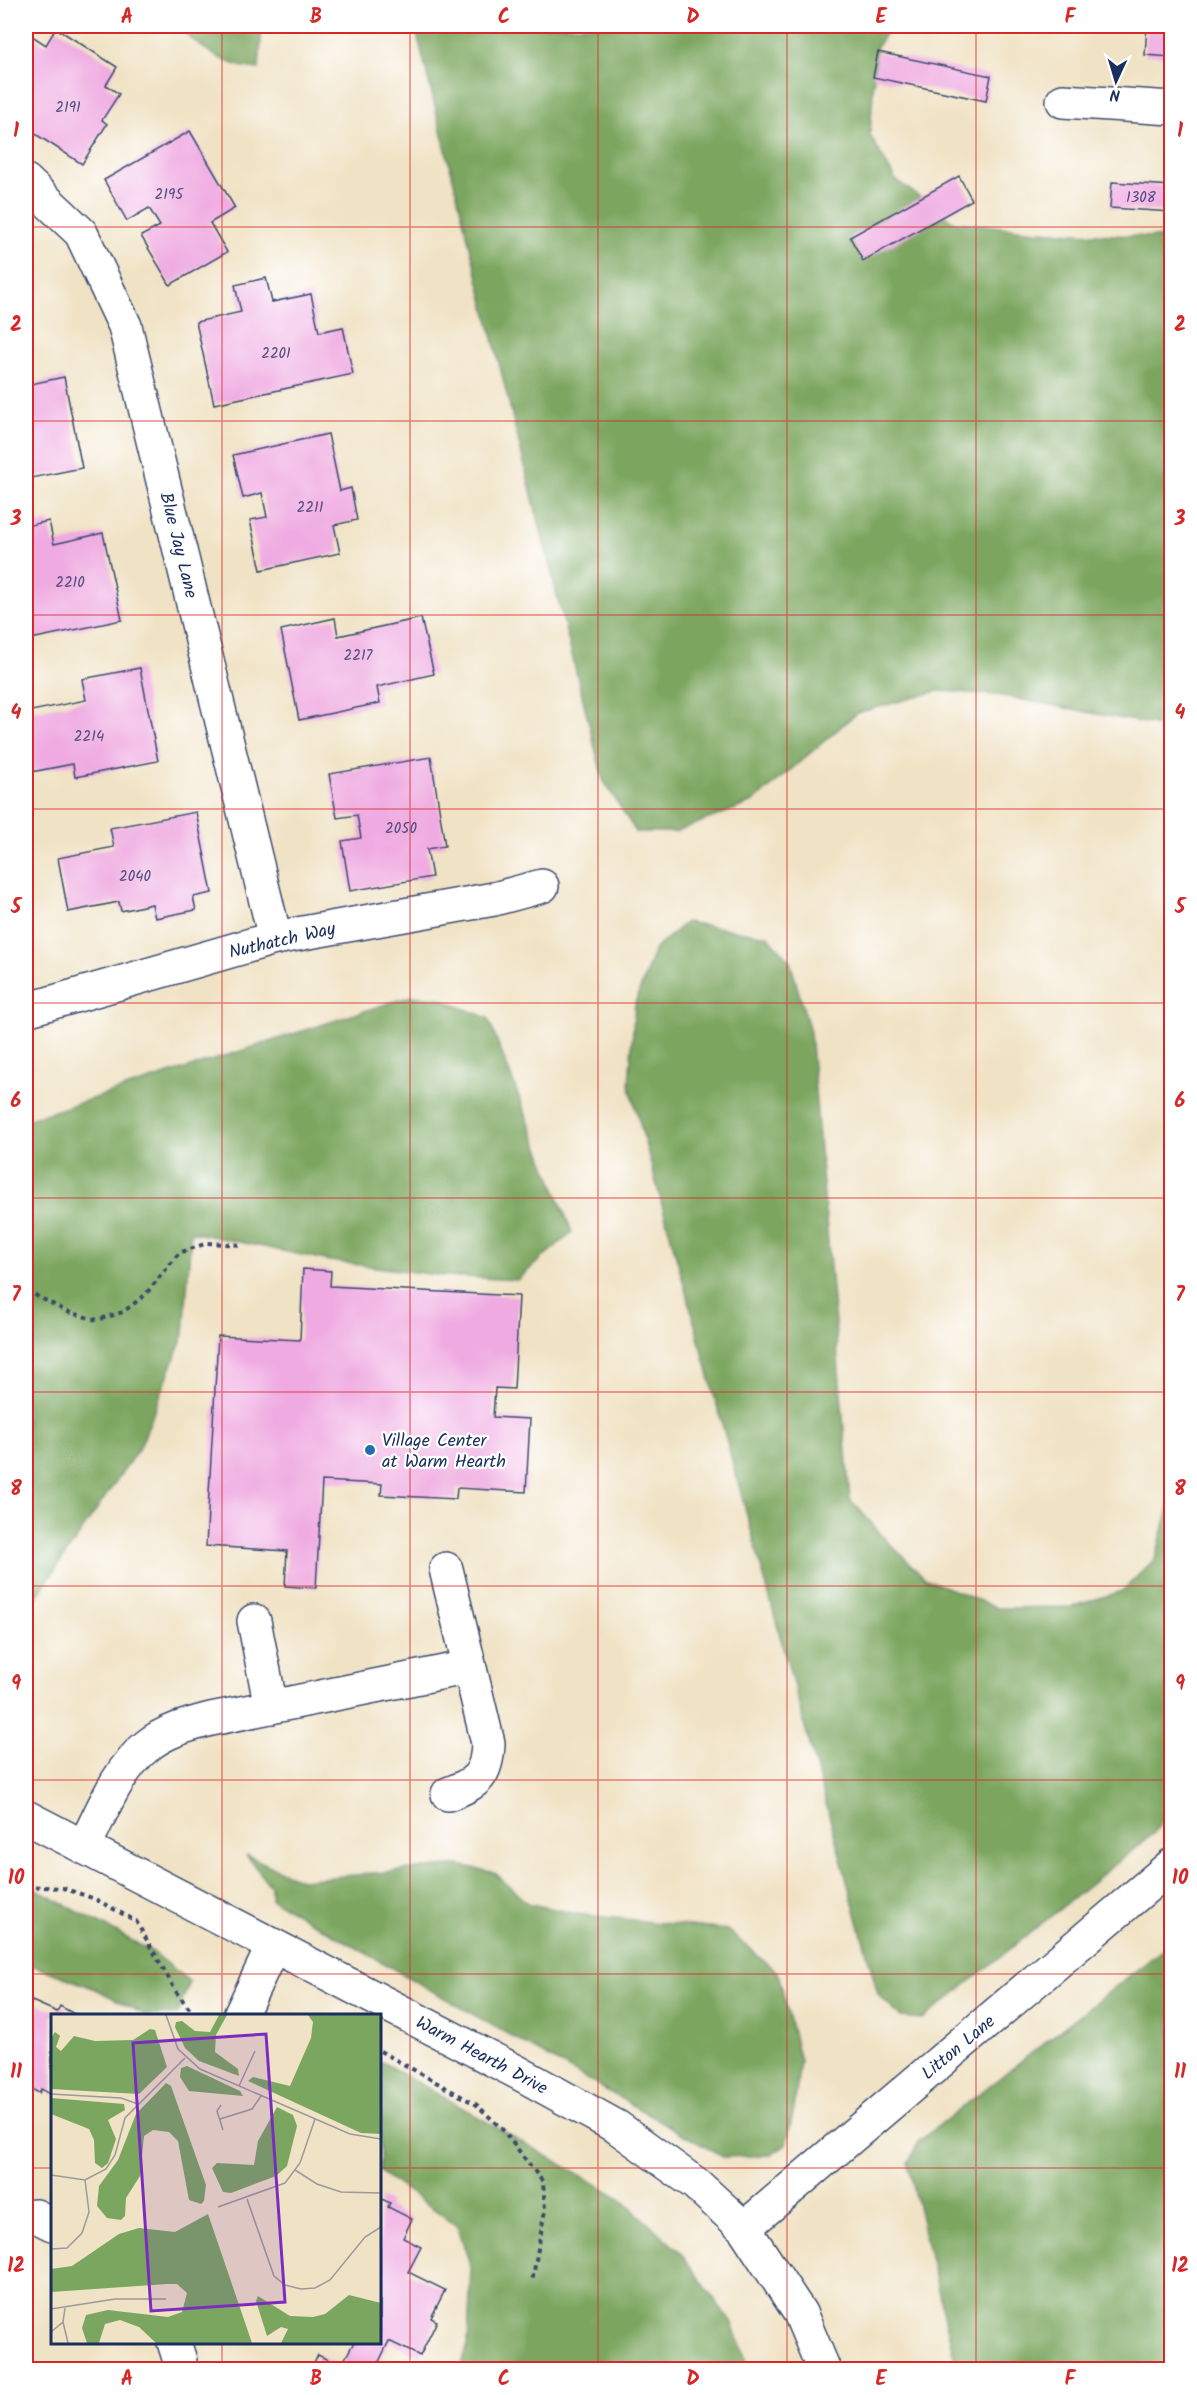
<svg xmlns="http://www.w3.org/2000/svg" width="1197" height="2395" font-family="Kalam,sans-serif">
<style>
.forest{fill:#7ba65f;stroke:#4b6a5e;stroke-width:1.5}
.building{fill:#efaae1}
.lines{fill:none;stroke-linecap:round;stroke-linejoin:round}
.minor-casing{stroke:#3b4a6d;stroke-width:36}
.path{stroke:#3b4a6d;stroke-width:4;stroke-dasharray:4.5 4.5;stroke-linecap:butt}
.minor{stroke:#fff;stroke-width:33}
.grid{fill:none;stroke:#d62828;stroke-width:1.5;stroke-opacity:0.55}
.poi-dot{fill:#1f6fb2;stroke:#fff;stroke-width:2}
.labels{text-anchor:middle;stroke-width:4.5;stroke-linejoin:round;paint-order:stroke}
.number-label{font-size:15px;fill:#504e7f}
.street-label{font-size:18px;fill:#1b2f5e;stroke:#fff}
.poi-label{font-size:18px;fill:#1b2f5e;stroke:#fff;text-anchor:start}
.inset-road{fill:none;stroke:#9b9a9b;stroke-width:1.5}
.view{fill:#7b2cbf;fill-opacity:0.15;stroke:#7b2cbf;stroke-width:3}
.inset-edge{fill:none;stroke:#1b2f5e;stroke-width:3}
.neatline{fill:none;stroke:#d62828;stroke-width:2}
.grid-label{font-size:20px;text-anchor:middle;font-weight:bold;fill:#d62828}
</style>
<rect width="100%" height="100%" fill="#fff"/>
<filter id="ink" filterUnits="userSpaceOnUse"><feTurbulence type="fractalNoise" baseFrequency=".0167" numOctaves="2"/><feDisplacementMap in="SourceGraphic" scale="12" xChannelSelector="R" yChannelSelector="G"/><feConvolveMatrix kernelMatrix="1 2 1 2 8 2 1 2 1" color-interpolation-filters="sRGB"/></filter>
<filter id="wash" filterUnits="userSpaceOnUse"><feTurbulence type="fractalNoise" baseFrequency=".008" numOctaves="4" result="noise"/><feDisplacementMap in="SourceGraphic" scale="24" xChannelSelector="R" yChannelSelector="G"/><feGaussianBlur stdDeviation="1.35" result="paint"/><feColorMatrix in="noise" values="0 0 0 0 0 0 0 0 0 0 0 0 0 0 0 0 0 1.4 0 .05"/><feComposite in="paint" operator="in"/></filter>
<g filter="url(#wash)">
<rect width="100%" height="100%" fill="#f0e2c4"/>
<g class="forest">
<path d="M176,26H262L259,69C223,67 203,48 176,26Z"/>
<polygon points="415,26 890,26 876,48 870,135 895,179 954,222 1037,231 1171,238 1171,728 997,695 938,691 857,713 753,802 675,832 636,832 603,780"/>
<polygon points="686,922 768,936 790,961 810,1032 850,1499 887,1541 926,1579 997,1608 1071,1607 1122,1591 1155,1559 1171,1501 1171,1810 1153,1834 923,2019 901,2017 878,1994 629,1084 635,1003 655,949"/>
<polygon points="411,996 438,998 488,1018 572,1232 517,1280 444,1276 330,1261 191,1232 184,1334 141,1445 26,1612 26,1120"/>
<polygon points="246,1855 301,1880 460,1865 495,1873 527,1903 577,1914 727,1930 778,1973 800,2061 794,2109 786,2145 771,2155 723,2157 271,1899 271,1887"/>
<polygon points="26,1884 153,1952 190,1982 177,2015 145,2015 96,1989 26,1963"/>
<polygon points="1171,1943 1171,2369 957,2369 908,2164 918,2142"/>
<polygon points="380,2061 619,2197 680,2252 731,2322 750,2369 461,2369 468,2343 471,2267 457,2225 380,2172"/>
</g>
<g id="blocks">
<g class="building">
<polygon points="1147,26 1172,26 1172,57 1145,55"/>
<polygon points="56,28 117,67 106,85 119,94 102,120 107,124 82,164 26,128 26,32 46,45"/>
<polygon points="878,52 991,76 986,101 873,77"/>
<polygon points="190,131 235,208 210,223 227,252 170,285 141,236 160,226 149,208 127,221 104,180"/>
<polygon points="959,176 972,200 863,261 850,237"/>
<polygon points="1112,182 1172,186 1172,212 1110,208"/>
<polygon points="266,278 272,302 311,294 319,332 343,327 353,374 214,404 196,322 241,312 235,285"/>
<polygon points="64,377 82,468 26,479 26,385"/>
<polygon points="328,434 340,491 351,488 357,520 334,525 340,553 261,570 250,520 267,517 262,493 243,498 233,455"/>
<polygon points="49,521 54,544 103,533 122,620 26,640 26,526"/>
<polygon points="335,618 338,636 421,618 434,674 377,687 380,703 299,720 281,630"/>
<polygon points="140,668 158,761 75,777 73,764 26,773 26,712 86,700 82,679"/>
<polygon points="431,757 445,846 427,849 432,877 350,891 342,841 361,838 357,815 337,818 329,774"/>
<polygon points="196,812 212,893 193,897 196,910 155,918 152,904 121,911 119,902 68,912 58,858 114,847 110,828"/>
<polygon points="303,1269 331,1271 330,1286 519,1296 514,1389 495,1388 493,1417 530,1419 526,1492 457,1488 456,1499 381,1495 382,1484 322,1481 316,1588 285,1586 287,1551 206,1546 218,1336 300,1340"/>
<polygon points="32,2001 57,2012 60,2006 78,2016 52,2016 52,2095 41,2089 39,2093 26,2086 26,2007 29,2009"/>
<polygon points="380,2198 390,2203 388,2207 412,2219 403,2238 421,2247 408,2272 445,2290 431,2318 437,2321 420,2356 389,2341 375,2370 311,2370 318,2355 341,2366 354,2342 380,2342"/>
</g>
</g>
</g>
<g filter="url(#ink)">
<use href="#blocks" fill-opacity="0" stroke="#3b4a6d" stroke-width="1.5"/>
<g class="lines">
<g class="minor-casing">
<g id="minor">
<polyline points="1063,101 1172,108"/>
<polyline points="26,181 81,233 125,326 275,938"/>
<polyline points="26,1010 275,938 494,899 542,886"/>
<path d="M446,1569L488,1743C487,1775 478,1783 448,1794"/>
<polyline points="254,1621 271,1707"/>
<polyline points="26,1817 519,2073 617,2127 696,2184 744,2228 800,2313 824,2370"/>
<path d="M84,1847C101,1814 117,1770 147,1746C165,1731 188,1725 211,1719L469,1667"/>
<polyline points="240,2016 273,1946"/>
<polyline points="26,2217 36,2216 52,2224"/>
<polyline points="744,2228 1172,1865"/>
<polyline points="174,2342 180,2361 179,2370"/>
</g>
</g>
<g class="path">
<polyline points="26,1293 31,1293 68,1312 97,1320 123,1312 145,1295 179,1253 207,1243 242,1245"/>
<polyline points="26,1886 63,1888 95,1899 136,1921 177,1993 195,2016"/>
<polyline points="380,2051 477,2105 502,2129 543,2182 545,2210 532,2282"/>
</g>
<use href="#minor" class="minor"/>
</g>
</g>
<path class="grid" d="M222,26V2016M410,26V2370M598,26V2370M787,26V2370M976,26V2370M26,227H1172M26,421H1172M26,615H1172M26,809H1172M26,1003H1172M26,1198H1172M26,1392H1172M26,1586H1172M26,1780H1172M26,1974H1172M26,2168H52M380,2168H1172M222,2342V2370"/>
<circle class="poi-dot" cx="370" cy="1450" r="6"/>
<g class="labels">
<g class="number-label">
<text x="68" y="112">2191</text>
<text x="169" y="199">2195</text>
<text x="1141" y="202">1308</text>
<text x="276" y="358">2201</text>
<text x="310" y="512">2211</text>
<text x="70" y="587">2210</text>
<text x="358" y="660">2217</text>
<text x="89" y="741">2214</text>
<text x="401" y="833">2050</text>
<text x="135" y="881">2040</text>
</g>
<g class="street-label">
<text transform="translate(179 545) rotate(76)" y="6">Blue Jay Lane</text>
<text transform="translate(282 940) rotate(-13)" y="6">Nuthatch Way</text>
<text transform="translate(958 2047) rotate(-40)" y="6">Litton Lane</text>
<text transform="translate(482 2055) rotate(28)" y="6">Warm Hearth Drive</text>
</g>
<g class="poi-label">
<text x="382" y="1446">Village Center<tspan x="382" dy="21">at Warm Hearth</tspan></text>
</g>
</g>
<g transform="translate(51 2014)">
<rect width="330" height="330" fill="#f0e2c4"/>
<path d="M168,1H176L165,21L164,38L187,55L188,62L148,47L134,34L124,13L125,8L131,7L144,17L159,18ZM257,1H330V120L310,119L197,67L202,63L239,72L260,24L262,8ZM99,15L104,16L116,53L88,80L0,75V24L4,18L9,22L5,33L10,37L23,22L44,27L82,26ZM136,52L189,77L192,82L138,77L129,63L130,54ZM115,69L120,72L155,171L153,187L150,190L138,186L127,127L118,118L102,116L93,122L89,162L75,184L74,202L70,206L56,204L46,192L48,172L67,146L85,100ZM0,84L73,90L74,96L57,106L65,125L57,149L51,154L44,149L43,126L38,115L0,100ZM226,93L242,101L246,112L236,152L225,162L180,179L172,178L161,154L166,149L203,151L207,127ZM157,200L201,329H105L88,313L69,306L54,310L48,329H36L31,314L35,301L57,296L117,303L131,298L136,279L126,270H116L0,278V255L21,252L68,220L88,214L124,218ZM298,281L330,289V329H230L237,315L230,313L216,322L205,287L207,282L239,302L262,303L274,300Z" fill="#7ba65f"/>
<path class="inset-road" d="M115,1L127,35L149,55L299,120L330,125M188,72L204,37M0,80L70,84L87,90M170,91L166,97L172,116M169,105L201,95L210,82M244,156L266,170L290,178L330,179M0,161L34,166L55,155L64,141L74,104L134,44M196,185L223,262L234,271L250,275L264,274L279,266L314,223L330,213M167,193L234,169L249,149L264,105M0,235L16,234L31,219L38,198L34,166M0,295L64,285H115M12,308L17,329M0,318L12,308L14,294"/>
<path class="view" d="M215,20L234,288L100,297L82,29Z"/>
<rect width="330" height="330" class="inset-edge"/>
</g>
<rect width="1197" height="2395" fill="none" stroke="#fff" stroke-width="66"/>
<g transform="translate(1116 81) rotate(184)" stroke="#ffffff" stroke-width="4.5" paint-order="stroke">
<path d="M0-4.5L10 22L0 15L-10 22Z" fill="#1b2f5e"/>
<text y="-9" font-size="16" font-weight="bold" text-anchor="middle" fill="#1b2f5e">N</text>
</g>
<rect x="33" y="33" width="1131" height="2329" class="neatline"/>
<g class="grid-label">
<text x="127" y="23">A</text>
<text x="316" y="23">B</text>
<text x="504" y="23">C</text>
<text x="693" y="23">D</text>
<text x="881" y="23">E</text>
<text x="1070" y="23">F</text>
<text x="16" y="137">1</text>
<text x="1180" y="137">1</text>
<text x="16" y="331">2</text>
<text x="1180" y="331">2</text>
<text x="16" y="525">3</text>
<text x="1180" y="525">3</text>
<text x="16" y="719">4</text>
<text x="1180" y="719">4</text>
<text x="16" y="913">5</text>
<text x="1180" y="913">5</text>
<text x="16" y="1107">6</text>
<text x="1180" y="1107">6</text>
<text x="16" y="1301">7</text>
<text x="1180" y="1301">7</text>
<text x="16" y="1495">8</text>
<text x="1180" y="1495">8</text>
<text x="16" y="1690">9</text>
<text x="1180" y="1690">9</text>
<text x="16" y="1884">10</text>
<text x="1180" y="1884">10</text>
<text x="16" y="2078">11</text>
<text x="1180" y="2078">11</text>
<text x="16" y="2272">12</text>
<text x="1180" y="2272">12</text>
<text x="127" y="2385">A</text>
<text x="316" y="2385">B</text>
<text x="504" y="2385">C</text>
<text x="693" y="2385">D</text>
<text x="881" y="2385">E</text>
<text x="1070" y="2385">F</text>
</g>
</svg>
